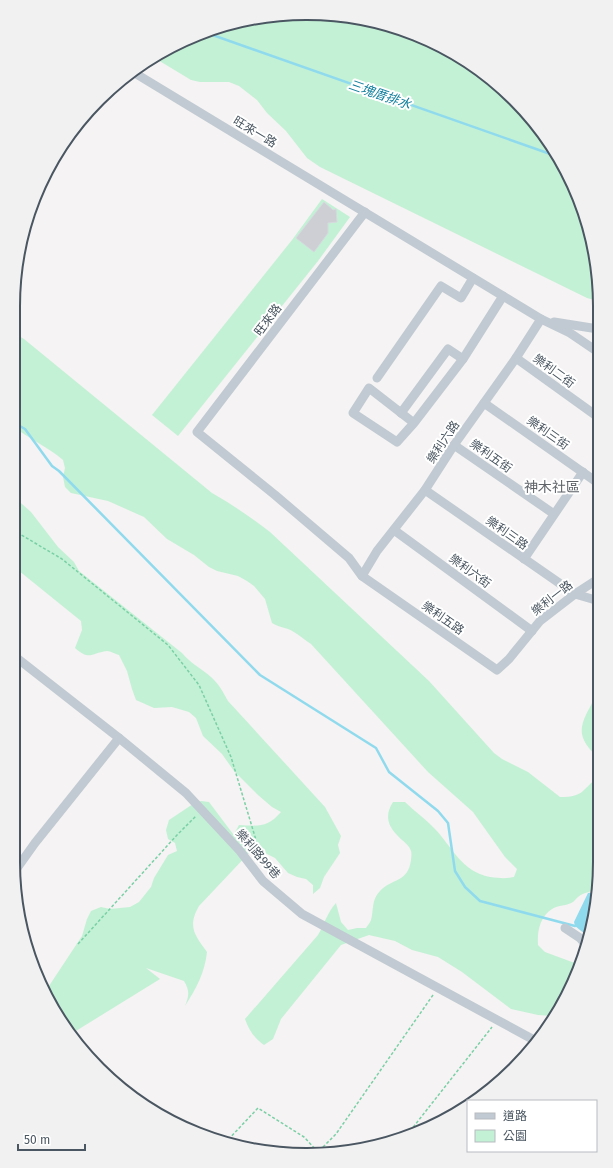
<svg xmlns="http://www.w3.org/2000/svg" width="613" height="1168" font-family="'Fira Sans','Noto Sans TC',sans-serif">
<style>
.green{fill:#c3f1d5}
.water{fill:#90daee}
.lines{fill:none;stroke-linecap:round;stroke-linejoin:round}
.stream{stroke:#90daee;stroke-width:2.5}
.building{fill:#cdcfd5;stroke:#d7d9de}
.path{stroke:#7ad0a6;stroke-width:1.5;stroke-dasharray:3 2;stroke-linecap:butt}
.minor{stroke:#c1cad2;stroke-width:9}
.labels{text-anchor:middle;stroke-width:4;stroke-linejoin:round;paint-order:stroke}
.street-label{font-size:12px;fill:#4a5661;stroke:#fff}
.water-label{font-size:13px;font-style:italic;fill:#0c7c9b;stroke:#fff}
.quarter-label{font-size:14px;fill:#5f6368;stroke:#fff}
.rim{fill:none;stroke:#4a5661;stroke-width:2}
</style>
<rect width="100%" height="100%" fill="#f5f3f3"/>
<g class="green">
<polygon points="326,14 383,23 437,43 500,86 539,128 578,194 597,268 598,301 587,298 320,167 307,158 286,131 267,113 257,100 239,86 229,82 200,82 191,80 153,57 160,52 212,29 268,15"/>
<polygon points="322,199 350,217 318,261 178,436 152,415 292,240"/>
<path d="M14,333L24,339L212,493C233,505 252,518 270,532L429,681L494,753L502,759L528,772L560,797C586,797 581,789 599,777V880L598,890C591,891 583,893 578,897C577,898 574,901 573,902C567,906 558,905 552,909C540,917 537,931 538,945L545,952L580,965L570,992L552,1016L538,1015L511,1009L462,972L438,957L412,950L395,941L369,935L341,945L281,1019L273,1039L264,1045C254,1038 249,1030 245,1019L318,935C324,925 327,913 336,903L341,922L348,930L357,928H366C367,926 370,923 371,920C374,910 371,900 380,891C392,878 408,883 411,860C411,858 412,854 411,851C409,844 401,840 397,835C387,825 385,814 393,802H405C415,812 426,819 435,829C453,848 461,871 490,877C499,878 505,879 514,877L517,869L505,857L473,812L428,772L311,644C303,639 296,632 288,629C282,627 277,626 272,623L265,599L254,586L247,581L238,576L217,571L209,567L194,555L167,539L144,517L108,501L71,493L65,487L63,477L65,468L63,460C48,447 29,439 13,426Z"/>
<path d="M13,496L31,512L58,547L74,562L79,571L182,653C190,663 202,669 211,677C219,684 223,692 228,701L325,807L341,836L338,845L340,853L324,877L320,888L313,894V885L306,879L297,877L288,873L275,858L267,854L259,852L249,853L199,906C187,927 195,935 207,952C205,972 196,989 185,1006C189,996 190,991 184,981L146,968L160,979L71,1034L47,989L82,936L87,919L91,911L101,907L110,909L130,907L139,902L151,887L154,878L168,855L177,851L175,843L168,839L166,830L169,820L193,804L201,801L209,802L236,838L234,834L239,825C259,826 267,828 281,812L272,807L258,795L234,771L222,754L203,736L196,718L189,712L172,707L154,708L136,700L132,689L127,671L119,655C115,654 111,651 107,651C91,653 90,661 75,648L82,630L81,621L13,566Z"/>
<path d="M599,689V758C568,731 586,719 599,689Z"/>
</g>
<polygon class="water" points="597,892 590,937 590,938 575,926 574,922 588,893"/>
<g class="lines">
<g class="stream">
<polyline points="204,32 556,156"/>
<polyline points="13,422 25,429 52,466 59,471 260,675 376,748 389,772 438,811 448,823 455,871 465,887 480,901 575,926"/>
</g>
</g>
<polygon class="building" points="324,202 333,210 336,209 337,222 328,223 328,233 314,252 296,238"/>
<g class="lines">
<g class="path">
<polyline points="13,530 62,559 168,645 199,685 231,757 256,840 247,847"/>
<polyline points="78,944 177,835 196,816"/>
<polyline points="407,1135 492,1027"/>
<polyline points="225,1143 258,1108 304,1137 318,1152 336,1134 433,995"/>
</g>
<g class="minor">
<polyline points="133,72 541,319 570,333 598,352"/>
<polyline points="365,212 197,432 275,495 349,558 362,576 497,670 509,659 540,621 575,594 598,579"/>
<polyline points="554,322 598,329"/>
<polyline points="516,358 598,417"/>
<polyline points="377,378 441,286 461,298 473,278"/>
<polyline points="484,403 598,483"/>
<polyline points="401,413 448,349 463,359"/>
<polyline points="414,423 397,442 353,413 369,388 414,423 463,359 503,296"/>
<polyline points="454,445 554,514"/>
<polyline points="425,490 575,594 599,601"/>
<polyline points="394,530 532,631"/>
<polyline points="524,559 583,472"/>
<polyline points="362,576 377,551 425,490 454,445 516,358 541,319"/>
<polyline points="13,655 119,738 186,793 240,851 263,881 302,914 534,1040"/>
<polyline points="15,871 35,843 119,738"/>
<polyline points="565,928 580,938 587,946"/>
</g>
</g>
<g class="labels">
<g class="street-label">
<text transform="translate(255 132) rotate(31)" y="4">旺來一路</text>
<text transform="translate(268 320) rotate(-53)" y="4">旺來路</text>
<text transform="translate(554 371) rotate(36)" y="4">樂利二街</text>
<text transform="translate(548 433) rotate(35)" y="4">樂利三街</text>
<text transform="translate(443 442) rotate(-56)" y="4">樂利六路</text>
<text transform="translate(491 456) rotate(35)" y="4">樂利五街</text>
<text transform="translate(507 533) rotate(35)" y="4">樂利三路</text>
<text transform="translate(470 571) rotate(36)" y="4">樂利六街</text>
<text transform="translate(552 598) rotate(-38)" y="4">樂利一路</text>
<text transform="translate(443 618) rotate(35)" y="4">樂利五路</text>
<text transform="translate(258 854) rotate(49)" y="4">樂利路99巷</text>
</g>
<g class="water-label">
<text transform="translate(380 94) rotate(19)" y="5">三塊厝排水</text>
</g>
<g class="quarter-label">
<text x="552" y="492">神木社區</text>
</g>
</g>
<path d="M0 0H613V1168H0ZM306 20H307A286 286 0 0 1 593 306V862A286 286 0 0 1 307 1148H306A286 286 0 0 1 20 862V306A286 286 0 0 1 306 20Z" fill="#f1f1f2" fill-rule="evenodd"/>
<path class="rim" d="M306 20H307A286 286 0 0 1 593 306V862A286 286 0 0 1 307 1148H306A286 286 0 0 1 20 862V306A286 286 0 0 1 306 20Z"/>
<rect x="467" y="1100" width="130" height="52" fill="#ffffff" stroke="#b7bbc0"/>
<rect x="475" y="1113" width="20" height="6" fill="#c1cad2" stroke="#b7bbc0"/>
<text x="503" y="1120" font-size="12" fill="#4a5661">道路</text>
<rect x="475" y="1130" width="20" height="12" fill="#c3f1d5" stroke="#b7bbc0"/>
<text x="503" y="1140" font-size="12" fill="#4a5661">公園</text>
<path d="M18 1144v6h67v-6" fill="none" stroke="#4a5661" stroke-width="2"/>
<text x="24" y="1144" font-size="12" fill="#4a5661" stroke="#ffffff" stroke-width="3" paint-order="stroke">50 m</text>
</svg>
